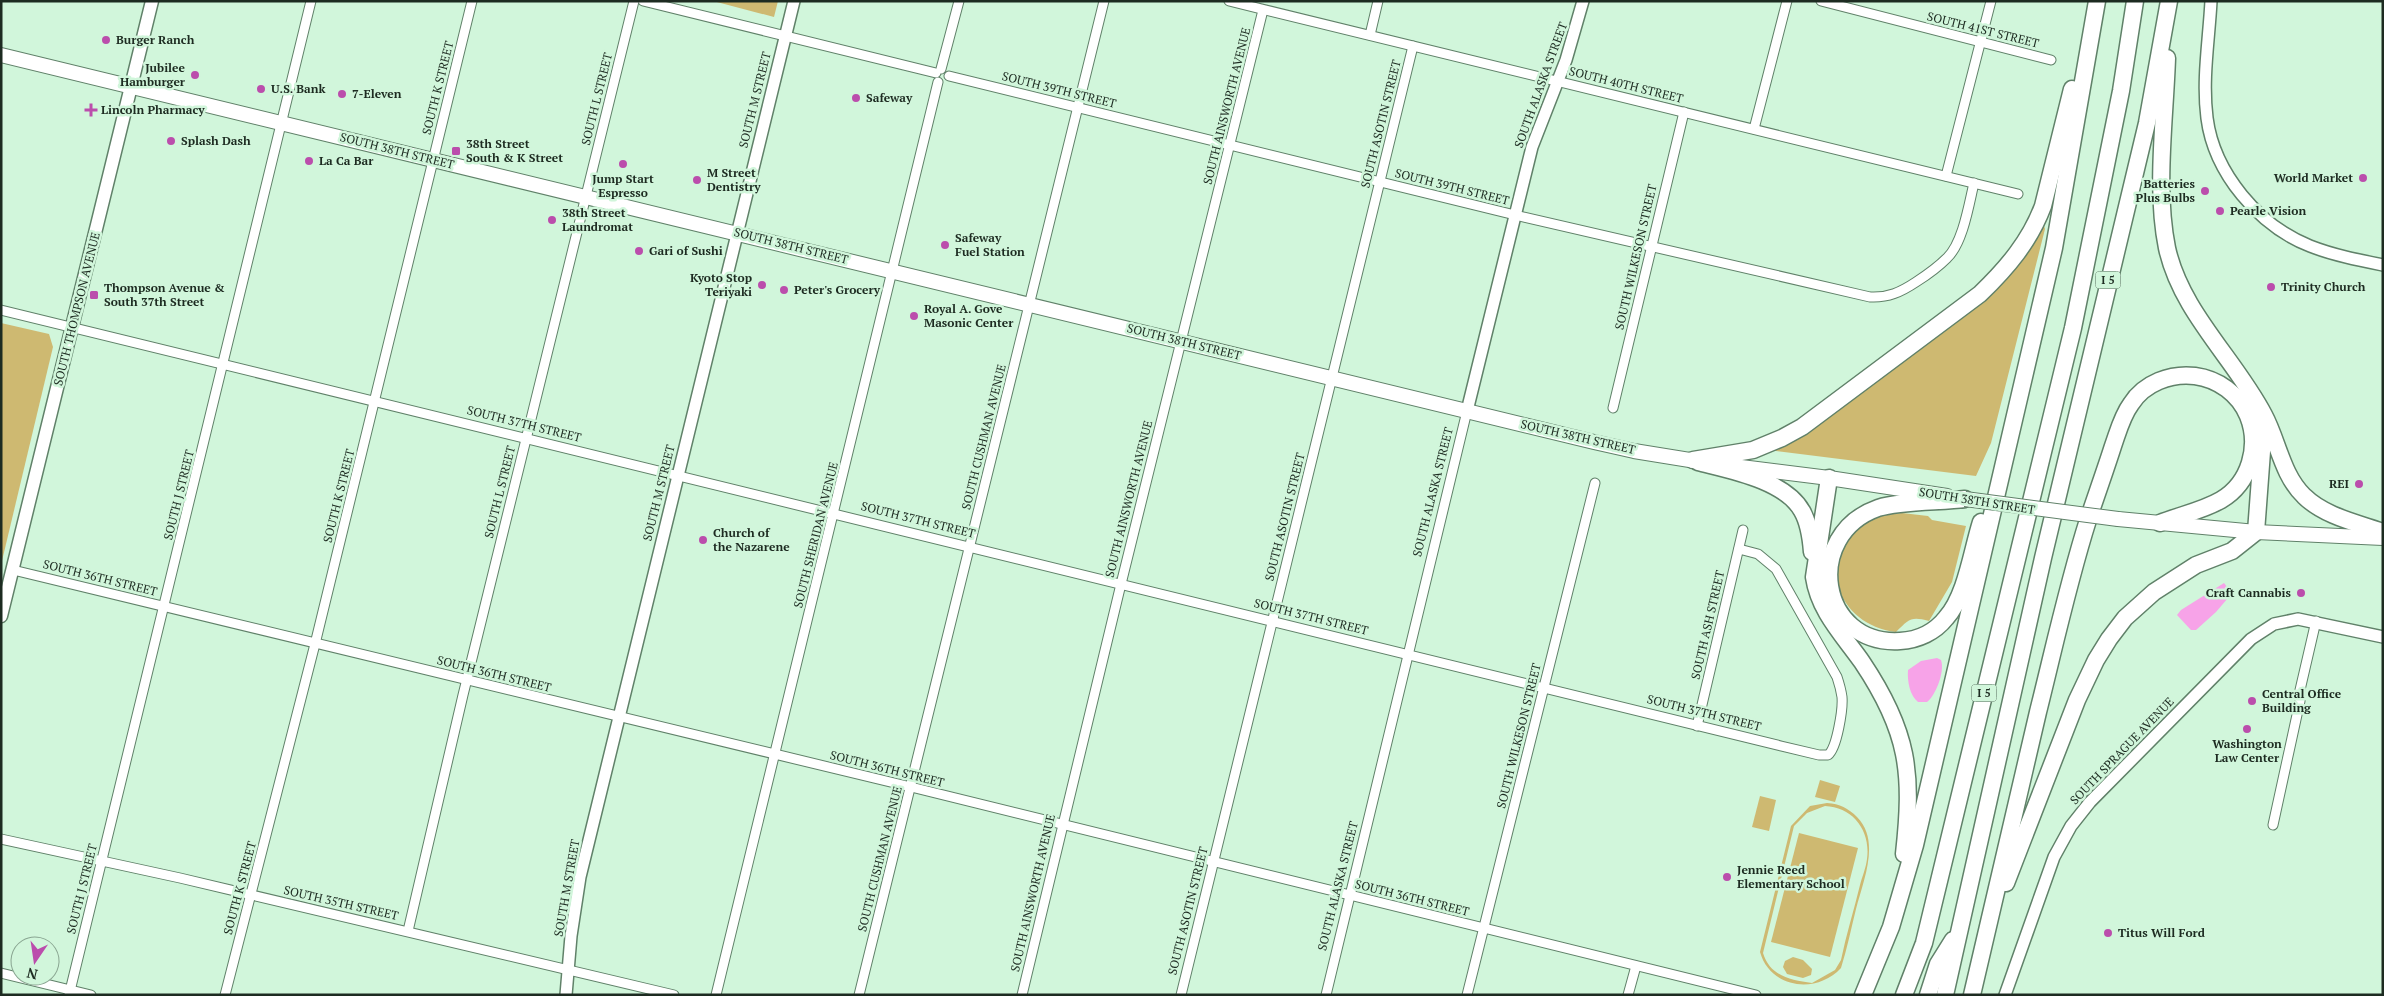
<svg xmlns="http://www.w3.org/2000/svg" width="2384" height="996" font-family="'PT Serif',serif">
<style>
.green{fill:#ceb971;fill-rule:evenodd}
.water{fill:#f7a3e8}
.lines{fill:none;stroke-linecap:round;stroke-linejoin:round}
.minor-casing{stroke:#608169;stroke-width:11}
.tertiary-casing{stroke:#608169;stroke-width:14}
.secondary-casing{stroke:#608169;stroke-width:15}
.primary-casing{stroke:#608169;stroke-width:16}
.motorway-casing{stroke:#608169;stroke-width:19}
.minor{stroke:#fff;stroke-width:9}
.tertiary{stroke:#fff;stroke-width:11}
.secondary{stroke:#fff;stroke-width:12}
.primary{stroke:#fff;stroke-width:14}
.motorway{stroke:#fff;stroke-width:16}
.primary-bridge-casing{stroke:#608169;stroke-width:16;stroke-linecap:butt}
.primary-bridge{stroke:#fff;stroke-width:14}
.poi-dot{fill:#bb4dac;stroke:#d1f6db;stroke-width:2}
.labels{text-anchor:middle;stroke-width:5;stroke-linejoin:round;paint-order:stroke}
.shield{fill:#d1f6db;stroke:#536859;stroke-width:1}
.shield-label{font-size:11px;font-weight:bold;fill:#1d2b21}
.street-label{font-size:12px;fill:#1d2b21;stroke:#d1f6db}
.poi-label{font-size:12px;font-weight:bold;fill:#1d2b21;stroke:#d1f6db;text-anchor:start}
</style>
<rect width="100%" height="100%" fill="#d1f6db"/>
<g class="green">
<polygon points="713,1 778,1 774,17"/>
<polygon points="2043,222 2045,229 1991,443 1976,476 1768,450 1801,436 1987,299 2035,242"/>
<polygon points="1,323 49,334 53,347 1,565"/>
<path d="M1902,513L1928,516L1932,520L1966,526L1952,582L1929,621C1911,616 1909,619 1896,632C1837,625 1812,557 1865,522C1875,515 1889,514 1902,513Z"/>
<polygon points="1820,780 1840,786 1835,802 1815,797"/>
<polygon points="1760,796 1776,800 1769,831 1752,827"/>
<path d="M1827,803C1840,804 1848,808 1857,817C1881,841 1863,881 1856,909C1851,929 1847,949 1841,968C1816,995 1770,988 1760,952L1791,826L1810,806ZM1825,806C1853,807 1871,831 1867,859C1866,868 1862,877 1860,885C1854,910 1846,935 1841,960L1835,970L1812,983C1790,980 1770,976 1763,953L1794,826L1807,813Z"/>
<polygon points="1799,833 1858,848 1830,957 1771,942"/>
<polygon points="1793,957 1803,960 1812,969 1811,975 1803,978 1787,974 1783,967 1785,961"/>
</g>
<g class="water">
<polygon points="2224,583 2230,591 2228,598 2216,612 2196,630 2191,630 2177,615 2181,610"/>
<path d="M1937,658L1941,660C1945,671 1936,695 1927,702H1918C1910,696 1907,681 1908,670L1921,661Z"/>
</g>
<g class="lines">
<g class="minor-casing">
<g id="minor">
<polyline points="643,1 936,73"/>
<polyline points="1229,1 2018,194"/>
<polyline points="1821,1 2051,60"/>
<polyline points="1370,35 1378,1"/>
<polyline points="941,69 959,1"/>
<path d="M949,76L1515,215L1870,297C1888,298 1901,292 1916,282C1927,275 1938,267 1947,258C1963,243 1969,204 1974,183"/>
<polyline points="1754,129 1787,1"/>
<polyline points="1946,176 1991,1"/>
<path d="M1,310L1781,746L1819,755H1828C1837,748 1843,709 1842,697C1841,690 1839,683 1837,677L1776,569L1758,554L1739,549"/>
<polyline points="1613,408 1684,112"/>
<polyline points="13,570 911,787 1756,995"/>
<polyline points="1697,726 1743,530"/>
<polyline points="2273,825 2300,701 2300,690 2316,621"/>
<polyline points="1,839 180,878 674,995"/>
<polyline points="408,931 463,695 634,1"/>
<polyline points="1,973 91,995"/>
<polyline points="69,995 311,1"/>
<polyline points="225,995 315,644 472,1"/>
<polyline points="716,995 938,82"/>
<polyline points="859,995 1104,1"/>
<polyline points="1022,995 1121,584 1263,10"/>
<polyline points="1181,995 1413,46"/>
<polyline points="1326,995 1467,411"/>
<polyline points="1467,995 1595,483"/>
<polyline points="1628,995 1636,966"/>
</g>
</g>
<g class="tertiary-casing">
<g id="tertiary">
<path d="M2211,1C2209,40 2202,79 2207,118C2214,173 2259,226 2310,246C2333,255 2358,260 2383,265"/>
<polyline points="1467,411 1532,147 1566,60 1583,1"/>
<polyline points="566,995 571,936 580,877 794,1"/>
<polyline points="2005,995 2054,857 2071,826 2090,802 2251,639 2274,624 2298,619 2383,637"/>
</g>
</g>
<g class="secondary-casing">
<polyline id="secondary" points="1,616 152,1"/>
</g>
<g class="primary-casing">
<g id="primary">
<polyline points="1,55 1594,442 1634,451 1702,462"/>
<polyline points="1733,466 1829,478 1947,496"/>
<polyline points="2118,519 2256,532 2383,538"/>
</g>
</g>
<g class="motorway-casing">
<g id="motorway">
<path d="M2167,58C2165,118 2155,190 2167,248C2181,312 2235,359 2264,415C2278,441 2282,475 2304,496C2324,516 2357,523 2383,532"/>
<path d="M1693,460L1753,450L1782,438L1802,427L1980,294C2007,268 2030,241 2043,206L2072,89"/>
<path d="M1698,462C1729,470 1785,480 1802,511C1809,523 1811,539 1812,552"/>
<path d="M1829,478L1814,577C1819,611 1843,635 1862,662C1909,732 1913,773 1904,854"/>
<path d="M1965,499C1941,502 1899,501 1878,508C1802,535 1819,646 1900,641C1918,640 1935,632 1946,618C1966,596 1972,550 1981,522"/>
<polyline points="2006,883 2077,700 2096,660 2109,639 2125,618 2154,592 2196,565 2232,551 2256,532 2263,438 2261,419 2254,399"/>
<polyline points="1863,995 1891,927 1915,845 2054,248 2097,1"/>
<polyline points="1904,995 1924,943 2073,328 2121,91 2135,1"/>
<polyline points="1928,995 1938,964 1953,940"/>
<polyline points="1945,995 2043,558 2147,123 2169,1"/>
<path d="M1972,995C1994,900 2016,806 2038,712C2054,648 2068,583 2088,520C2096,496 2105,471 2113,446C2118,432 2122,416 2131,404C2144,383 2171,373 2195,376C2218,379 2239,394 2248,416C2260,446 2250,483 2221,500C2202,511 2180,515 2160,523"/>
</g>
</g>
<use href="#minor" class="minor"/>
<use href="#tertiary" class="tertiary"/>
<use href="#secondary" class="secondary"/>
<use href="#primary" class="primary"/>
<use href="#motorway" class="motorway"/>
<g class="primary-bridge-casing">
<polyline id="primary-bridge" points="1965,499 2118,519"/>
</g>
<use href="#primary-bridge" class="primary-bridge"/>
</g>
<g class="poi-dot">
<circle cx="106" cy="40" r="5"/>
<circle cx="195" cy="75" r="5"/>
<circle cx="261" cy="89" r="5"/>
<circle cx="342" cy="94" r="5"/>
<circle cx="856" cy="98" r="5"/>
<path d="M88.5 102.5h5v5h5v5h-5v5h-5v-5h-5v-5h5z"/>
<circle cx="171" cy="141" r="5"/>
<rect x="451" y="146" width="10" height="10" rx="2.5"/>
<circle cx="309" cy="161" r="5"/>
<circle cx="623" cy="164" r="5"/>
<circle cx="2363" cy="178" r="5"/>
<circle cx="697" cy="180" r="5"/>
<circle cx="2205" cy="191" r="5"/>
<circle cx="2220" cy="211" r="5"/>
<circle cx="552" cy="220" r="5"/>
<circle cx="945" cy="245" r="5"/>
<circle cx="639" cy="251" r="5"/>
<circle cx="762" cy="285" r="5"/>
<circle cx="2271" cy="287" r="5"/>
<circle cx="784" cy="290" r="5"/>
<rect x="89" y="290" width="10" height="10" rx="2.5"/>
<circle cx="914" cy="316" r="5"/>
<circle cx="2359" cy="484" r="5"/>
<circle cx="703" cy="540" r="5"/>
<circle cx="2301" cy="593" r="5"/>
<circle cx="2252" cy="701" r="5"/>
<circle cx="2247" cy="729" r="5"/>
<circle cx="1727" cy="877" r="5"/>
<circle cx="2108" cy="933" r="5"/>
</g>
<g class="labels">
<g class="shield">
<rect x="2095.5" y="271.5" width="25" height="17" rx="4"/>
<rect x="1971.5" y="684.5" width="25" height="17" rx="4"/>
</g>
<g class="shield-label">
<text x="2108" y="284">I 5</text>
<text x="1984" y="697">I 5</text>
</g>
<g class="street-label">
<text transform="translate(1983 30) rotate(14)" y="4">SOUTH 41ST STREET</text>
<text transform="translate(1541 85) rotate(-70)" y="4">SOUTH ALASKA STREET</text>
<text transform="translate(1626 85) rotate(14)" y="4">SOUTH 40TH STREET</text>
<text transform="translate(438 88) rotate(-76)" y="4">SOUTH K STREET</text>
<text transform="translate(1059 90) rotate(14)" y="4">SOUTH 39TH STREET</text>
<text transform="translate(597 99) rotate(-76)" y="4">SOUTH L STREET</text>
<text transform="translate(755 100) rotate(-76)" y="4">SOUTH M STREET</text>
<text transform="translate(1227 106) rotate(-76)" y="4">SOUTH AINSWORTH AVENUE</text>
<text transform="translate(1381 124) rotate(-76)" y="4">SOUTH ASOTIN STREET</text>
<text transform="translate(397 151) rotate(14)" y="4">SOUTH 38TH STREET</text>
<text transform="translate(1452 187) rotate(14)" y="4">SOUTH 39TH STREET</text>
<text transform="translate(791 246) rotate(14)" y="4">SOUTH 38TH STREET</text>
<text transform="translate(1636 257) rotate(-77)" y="4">SOUTH WILKESON STREET</text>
<text transform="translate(77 309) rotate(-76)" y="4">SOUTH THOMPSON AVENUE</text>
<text transform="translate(1184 342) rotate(14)" y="4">SOUTH 38TH STREET</text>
<text transform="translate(524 424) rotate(14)" y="4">SOUTH 37TH STREET</text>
<text transform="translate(984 437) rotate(-76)" y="4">SOUTH CUSHMAN AVENUE</text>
<text transform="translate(1578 437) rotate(13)" y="4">SOUTH 38TH STREET</text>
<text transform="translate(500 492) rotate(-76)" y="4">SOUTH L STREET</text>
<text transform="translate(1433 492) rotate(-76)" y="4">SOUTH ALASKA STREET</text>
<text transform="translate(659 493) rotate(-76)" y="4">SOUTH M STREET</text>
<text transform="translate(179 495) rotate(-76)" y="4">SOUTH J STREET</text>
<text transform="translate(339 496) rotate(-76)" y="4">SOUTH K STREET</text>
<text transform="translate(1129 499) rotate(-76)" y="4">SOUTH AINSWORTH AVENUE</text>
<text transform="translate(1977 501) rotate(9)" y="4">SOUTH 38TH STREET</text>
<text transform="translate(1285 517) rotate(-76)" y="4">SOUTH ASOTIN STREET</text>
<text transform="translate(918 520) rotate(14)" y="4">SOUTH 37TH STREET</text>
<text transform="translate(816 535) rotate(-76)" y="4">SOUTH SHERIDAN AVENUE</text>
<text transform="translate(100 578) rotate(14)" y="4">SOUTH 36TH STREET</text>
<text transform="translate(1311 617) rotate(14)" y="4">SOUTH 37TH STREET</text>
<text transform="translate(1708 625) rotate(-77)" y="4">SOUTH ASH STREET</text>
<text transform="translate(494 674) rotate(14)" y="4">SOUTH 36TH STREET</text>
<text transform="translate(1704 713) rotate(14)" y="4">SOUTH 37TH STREET</text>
<text transform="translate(1519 736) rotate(-76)" y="4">SOUTH WILKESON STREET</text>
<text transform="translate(2122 751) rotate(-46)" y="4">SOUTH SPRAGUE AVENUE</text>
<text transform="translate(887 769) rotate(14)" y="4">SOUTH 36TH STREET</text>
<text transform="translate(880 859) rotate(-76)" y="4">SOUTH CUSHMAN AVENUE</text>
<text transform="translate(1338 886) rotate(-76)" y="4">SOUTH ALASKA STREET</text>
<text transform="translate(240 888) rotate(-75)" y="4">SOUTH K STREET</text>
<text transform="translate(567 888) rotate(-80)" y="4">SOUTH M STREET</text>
<text transform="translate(82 889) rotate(-76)" y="4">SOUTH J STREET</text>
<text transform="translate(1033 893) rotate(-77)" y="4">SOUTH AINSWORTH AVENUE</text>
<text transform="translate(1412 898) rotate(14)" y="4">SOUTH 36TH STREET</text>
<text transform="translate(341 903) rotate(13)" y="4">SOUTH 35TH STREET</text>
<text transform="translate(1188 911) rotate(-76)" y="4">SOUTH ASOTIN STREET</text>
</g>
<g class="poi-label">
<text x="116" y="44">Burger Ranch</text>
<text x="185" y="72" text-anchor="end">Jubilee<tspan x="185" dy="14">Hamburger</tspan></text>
<text x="271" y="93">U.S. Bank</text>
<text x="352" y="98">7-Eleven</text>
<text x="866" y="102">Safeway</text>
<text x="101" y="114">Lincoln Pharmacy</text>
<text x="181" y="145">Splash Dash</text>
<text x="466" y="148">38th Street<tspan x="466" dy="14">South &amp; K Street</tspan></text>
<text x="319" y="165">La Ca Bar</text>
<text x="707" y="177">M Street<tspan x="707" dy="14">Dentistry</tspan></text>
<text x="2353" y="182" text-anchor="end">World Market</text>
<text x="623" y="183" text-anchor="middle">Jump Start<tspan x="623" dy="14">Espresso</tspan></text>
<text x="2195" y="188" text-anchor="end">Batteries<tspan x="2195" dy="14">Plus Bulbs</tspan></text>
<text x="2230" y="215">Pearle Vision</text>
<text x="562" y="217">38th Street<tspan x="562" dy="14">Laundromat</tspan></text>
<text x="955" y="242">Safeway<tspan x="955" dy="14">Fuel Station</tspan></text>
<text x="649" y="255">Gari of Sushi</text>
<text x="752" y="282" text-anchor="end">Kyoto Stop<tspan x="752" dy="14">Teriyaki</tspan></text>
<text x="2281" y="291">Trinity Church</text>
<text x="104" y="292">Thompson Avenue &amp;<tspan x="104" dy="14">South 37th Street</tspan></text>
<text x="794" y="294">Peter's Grocery</text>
<text x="924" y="313">Royal A. Gove<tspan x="924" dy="14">Masonic Center</tspan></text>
<text x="2349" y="488" text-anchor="end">REI</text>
<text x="713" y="537">Church of<tspan x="713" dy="14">the Nazarene</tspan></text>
<text x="2291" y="597" text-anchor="end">Craft Cannabis</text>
<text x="2262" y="698">Central Office<tspan x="2262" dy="14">Building</tspan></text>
<text x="2247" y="748" text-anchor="middle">Washington<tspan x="2247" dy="14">Law Center</tspan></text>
<text x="1737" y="874">Jennie Reed<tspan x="1737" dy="14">Elementary School</tspan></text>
<text x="2118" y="937">Titus Will Ford</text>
</g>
</g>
<rect width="2384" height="996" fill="none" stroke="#1d2b21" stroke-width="5"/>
<g transform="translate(35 961) rotate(193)"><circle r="24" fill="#d1f6db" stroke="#89a591"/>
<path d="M0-4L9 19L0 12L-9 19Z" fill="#bb4dac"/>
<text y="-8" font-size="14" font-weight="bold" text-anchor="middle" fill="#1d2b21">N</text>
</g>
</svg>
